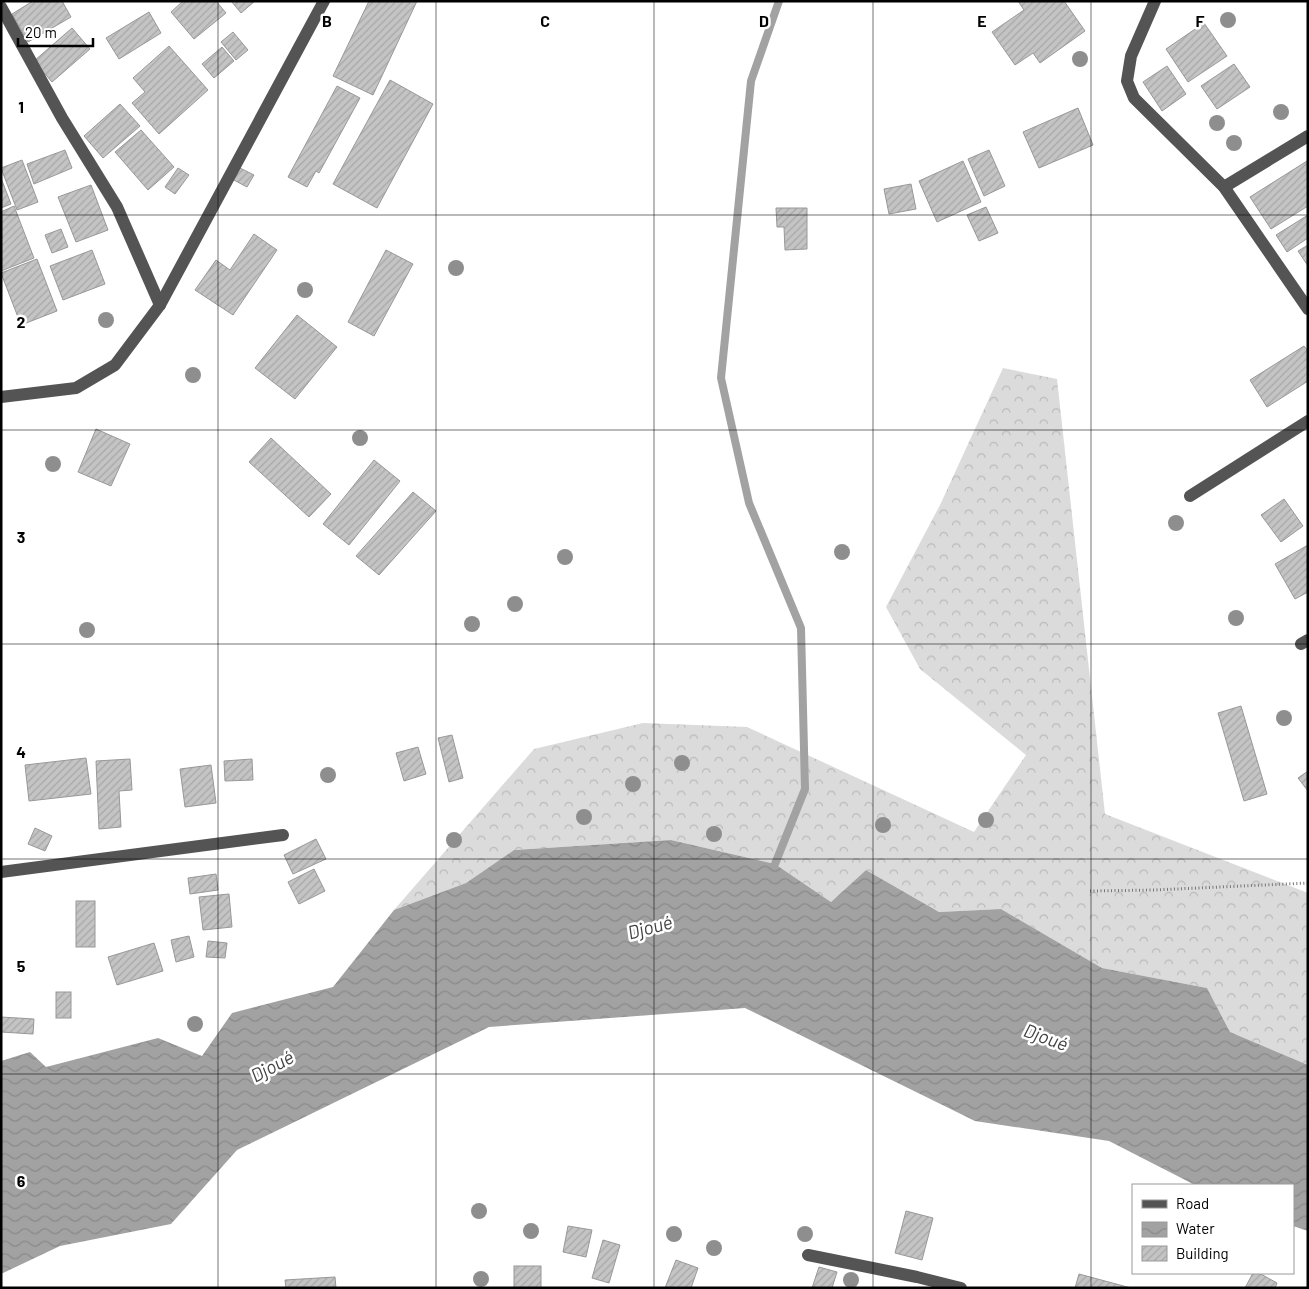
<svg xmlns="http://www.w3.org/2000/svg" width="1309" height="1289" font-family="Barlow,sans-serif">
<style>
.forest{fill:url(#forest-crowns)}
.water{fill:url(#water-waves)}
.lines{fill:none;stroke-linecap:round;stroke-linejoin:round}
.stream{stroke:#a2a2a2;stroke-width:8}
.building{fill:url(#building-hatch);stroke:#989898}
.path{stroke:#767676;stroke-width:3;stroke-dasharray:1 2.5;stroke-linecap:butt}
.minor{stroke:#545454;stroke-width:12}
.tree{fill:#8e8e8e}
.grid{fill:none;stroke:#000;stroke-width:1;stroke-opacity:0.55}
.labels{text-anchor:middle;stroke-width:5;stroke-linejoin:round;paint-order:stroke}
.water-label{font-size:19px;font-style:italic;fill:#434343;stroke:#fff}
.grid-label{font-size:16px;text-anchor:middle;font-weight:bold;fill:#000;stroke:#fff;stroke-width:5;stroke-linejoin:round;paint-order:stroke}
</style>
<defs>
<pattern id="forest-crowns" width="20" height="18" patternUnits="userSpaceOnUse" patternTransform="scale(1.25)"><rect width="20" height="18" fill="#dbdbdb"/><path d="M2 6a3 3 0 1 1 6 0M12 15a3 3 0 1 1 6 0" fill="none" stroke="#bababa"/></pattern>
<pattern id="water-waves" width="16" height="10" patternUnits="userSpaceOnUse" patternTransform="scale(1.25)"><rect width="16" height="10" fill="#a2a2a2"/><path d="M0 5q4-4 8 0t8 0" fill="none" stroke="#8a8a8a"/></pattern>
<pattern id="building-hatch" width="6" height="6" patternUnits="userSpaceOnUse" patternTransform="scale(1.25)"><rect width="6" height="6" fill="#c4c4c4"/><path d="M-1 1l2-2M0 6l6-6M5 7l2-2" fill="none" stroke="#a7a7a7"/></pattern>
</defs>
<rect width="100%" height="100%" fill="#fff"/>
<polygon class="forest" points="1003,368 1057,379 1105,814 1308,893 1308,1065 1230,1032 1207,988 1102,968 1001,909 939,912 866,870 831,902 775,864 671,840 514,850 466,883 394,910 534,749 643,723 747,727 974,832 1026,755 920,669 886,607 940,505"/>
<polygon class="water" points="671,840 775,864 831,902 866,870 939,912 1001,909 1102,968 1207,988 1230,1032 1308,1065 1308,1231 1293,1226 1293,1185 1195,1185 1109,1141 975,1121 745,1008 489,1027 237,1150 171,1224 60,1246 1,1274 1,1061 30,1052 46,1067 158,1038 202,1056 232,1013 333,987 394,910 466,883 514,850"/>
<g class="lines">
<polyline class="stream" points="775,864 805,789 801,628 749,503 721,378 751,81 779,1"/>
</g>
<g class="building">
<polygon points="33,1 62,1 71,17 28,42 12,14"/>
<polygon points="183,1 216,1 226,13 194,39 171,12"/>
<polygon points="231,1 255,1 241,13"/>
<polygon points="369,1 417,1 373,95 333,76"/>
<polygon points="1018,1 1064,1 1085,31 1040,63 1033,53 1015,65 992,32 1024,10"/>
<polygon points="149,12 161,33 119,59 106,38"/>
<polygon points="1204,23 1227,56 1188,82 1166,49"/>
<polygon points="72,28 90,49 52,82 34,61"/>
<polygon points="233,32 248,50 236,60 221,42"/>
<polygon points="169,46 208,90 159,134 132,103 145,92 133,78"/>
<polygon points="222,47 234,61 214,78 202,64"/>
<polygon points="1234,64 1250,87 1217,109 1201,86"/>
<polygon points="1167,66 1186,94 1162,111 1143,82"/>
<polygon points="390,80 433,104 377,208 333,184"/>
<polygon points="337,86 360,98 319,173 316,171 307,187 288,177"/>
<polygon points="120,104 140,126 103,158 84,136"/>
<polygon points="1078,108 1093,145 1039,168 1023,132"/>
<polygon points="141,130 174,167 148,190 115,152"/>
<polygon points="65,150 72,168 34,184 27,164"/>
<polygon points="989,150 1005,186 984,196 968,159"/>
<polygon points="22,160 38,202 17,210 1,168"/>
<polygon points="963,161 981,202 937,222 919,181"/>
<polygon points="1307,161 1308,206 1271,229 1250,197"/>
<polygon points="236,166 254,175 247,187 230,178"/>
<polygon points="178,168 189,175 175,194 165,187"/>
<polygon points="1,178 11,204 1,208"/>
<polygon points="911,184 916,209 889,214 884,189"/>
<polygon points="91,185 108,230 76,242 58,197"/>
<polygon points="14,206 34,258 1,271 1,212"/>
<polygon points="986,207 998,233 979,241 967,215"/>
<polygon points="776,208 807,208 807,249 785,250 784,227 777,227"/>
<polygon points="1308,215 1308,238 1287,252 1276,235"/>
<polygon points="61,229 68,247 52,253 45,235"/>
<polygon points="254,234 277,250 233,315 195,290 216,260 230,270"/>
<polygon points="1308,245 1308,266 1298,251"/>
<polygon points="92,250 105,284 63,300 50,266"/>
<polygon points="386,250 413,264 374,336 348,322"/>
<polygon points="37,259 57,311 21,325 1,273"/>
<polygon points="297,315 337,347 295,399 255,368"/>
<polygon points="1304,346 1308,351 1308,381 1267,407 1250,380"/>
<polygon points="96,429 130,444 111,486 78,472"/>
<polygon points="271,438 331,494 309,517 249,462"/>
<polygon points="374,460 400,481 349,545 323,524"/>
<polygon points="413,492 436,511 379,575 356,556"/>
<polygon points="1284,499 1303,526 1281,542 1261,515"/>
<polygon points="1308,545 1308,592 1295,599 1275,564"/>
<polygon points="1241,706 1267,794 1244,801 1218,713"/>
<polygon points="452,735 463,778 449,782 438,738"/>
<polygon points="418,747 426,774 404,781 396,753"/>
<polygon points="86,758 91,794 29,801 25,765"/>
<polygon points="130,759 132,790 119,791 121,827 99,829 96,761"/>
<polygon points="252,759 253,780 225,781 224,761"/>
<polygon points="211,765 216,803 185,807 180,769"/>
<polygon points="1308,771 1308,791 1298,778"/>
<polygon points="35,828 52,836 45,851 28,844"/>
<polygon points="316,839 326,859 293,874 284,855"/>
<polygon points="314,869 325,891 299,904 288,882"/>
<polygon points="216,874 218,890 190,894 188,878"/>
<polygon points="229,894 232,927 203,930 199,897"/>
<rect x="76" y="901" width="19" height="46"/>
<polygon points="189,936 194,957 176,962 171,940"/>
<polygon points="208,941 227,943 225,958 206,957"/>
<polygon points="154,943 163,971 117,985 108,957"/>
<rect x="56" y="992" width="15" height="26"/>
<polygon points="1,1017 34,1019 33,1034 1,1032"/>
<polygon points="906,1211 933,1218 922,1260 895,1253"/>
<polygon points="568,1226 592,1230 586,1257 563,1252"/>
<polygon points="603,1240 620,1245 609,1283 592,1278"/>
<polygon points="676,1260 698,1268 691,1288 665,1288"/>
<rect x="514" y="1266" width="27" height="22"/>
<polygon points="819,1267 837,1272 832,1288 812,1288"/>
<polygon points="1253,1273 1259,1273 1277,1283 1275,1288 1245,1288"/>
<polygon points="1079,1274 1131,1288 1075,1288"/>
<polygon points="335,1277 336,1288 286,1288 285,1280"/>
</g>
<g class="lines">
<polyline class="path" points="1090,891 1154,890 1308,883"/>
<g class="minor">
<polyline points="1155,1 1131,56 1127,81 1134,98 1224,187 1308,309"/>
<polyline points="1,7 62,118 117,207 160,305"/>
<polyline points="1224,187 1308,136"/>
<polyline points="1,397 76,388 115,365 160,305 324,1"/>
<polyline points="1190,496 1308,421"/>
<polyline points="1301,644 1308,640"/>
<polyline points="1,872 283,835"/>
<polyline points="808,1255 917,1277 961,1288"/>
</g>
</g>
<g class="tree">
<circle cx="1228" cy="20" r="8"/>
<circle cx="1080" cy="59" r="8"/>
<circle cx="1281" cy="112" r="8"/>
<circle cx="1217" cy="123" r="8"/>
<circle cx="1234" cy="143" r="8"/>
<circle cx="456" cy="268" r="8"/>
<circle cx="305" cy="290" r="8"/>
<circle cx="106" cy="320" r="8"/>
<circle cx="193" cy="375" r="8"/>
<circle cx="360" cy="438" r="8"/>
<circle cx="53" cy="464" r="8"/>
<circle cx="1176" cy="523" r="8"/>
<circle cx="842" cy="552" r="8"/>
<circle cx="565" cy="557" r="8"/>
<circle cx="515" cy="604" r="8"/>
<circle cx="1236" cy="618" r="8"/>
<circle cx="472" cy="624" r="8"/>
<circle cx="87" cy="630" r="8"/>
<circle cx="1284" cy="718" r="8"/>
<circle cx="682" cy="763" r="8"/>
<circle cx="328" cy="775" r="8"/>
<circle cx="633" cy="784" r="8"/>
<circle cx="584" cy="817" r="8"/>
<circle cx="986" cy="820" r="8"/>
<circle cx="883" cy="825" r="8"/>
<circle cx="714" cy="834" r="8"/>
<circle cx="454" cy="840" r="8"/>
<circle cx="195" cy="1024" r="8"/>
<circle cx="479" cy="1211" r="8"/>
<circle cx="531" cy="1231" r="8"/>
<circle cx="674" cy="1234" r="8"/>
<circle cx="805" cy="1234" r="8"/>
<circle cx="714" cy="1248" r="8"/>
<circle cx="481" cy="1279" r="8"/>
<circle cx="851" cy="1280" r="8"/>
</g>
<path class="grid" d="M218,1V1288M436,1V1288M654,1V1288M873,1V1288M1091,1V1288M1,215H1308M1,430H1308M1,644H1308M1,859H1308M1,1074H1308"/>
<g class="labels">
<g class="water-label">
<text transform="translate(650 927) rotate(-15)" y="7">Djoué</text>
<text transform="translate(1046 1037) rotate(20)" y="7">Djoué</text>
<text transform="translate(272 1066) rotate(-28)" y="7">Djoué</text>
</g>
</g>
<g class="grid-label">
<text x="327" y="27">B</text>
<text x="545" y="27">C</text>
<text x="764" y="27">D</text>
<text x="982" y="27">E</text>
<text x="1200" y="27">F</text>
<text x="21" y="113">1</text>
<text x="21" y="328">2</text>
<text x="21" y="543">3</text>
<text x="21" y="758">4</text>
<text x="21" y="972">5</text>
<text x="21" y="1187">6</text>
</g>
<rect width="1309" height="1289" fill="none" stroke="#000000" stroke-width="5"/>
<rect x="1132" y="1184" width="162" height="90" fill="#ffffff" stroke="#999999"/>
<rect x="1142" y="1200" width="25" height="8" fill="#545454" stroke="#999999"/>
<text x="1176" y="1209" font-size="15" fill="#000000">Road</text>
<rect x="1142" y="1222" width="25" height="15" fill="url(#water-waves)" stroke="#999999"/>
<text x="1176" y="1234" font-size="15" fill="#000000">Water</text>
<rect x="1142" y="1246" width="25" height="15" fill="url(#building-hatch)" stroke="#999999"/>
<text x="1176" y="1259" font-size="15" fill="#000000">Building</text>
<path d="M18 38v8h75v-8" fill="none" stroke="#000000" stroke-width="2.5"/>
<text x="25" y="38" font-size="15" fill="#000000" stroke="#ffffff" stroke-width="4" paint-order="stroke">20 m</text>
</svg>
